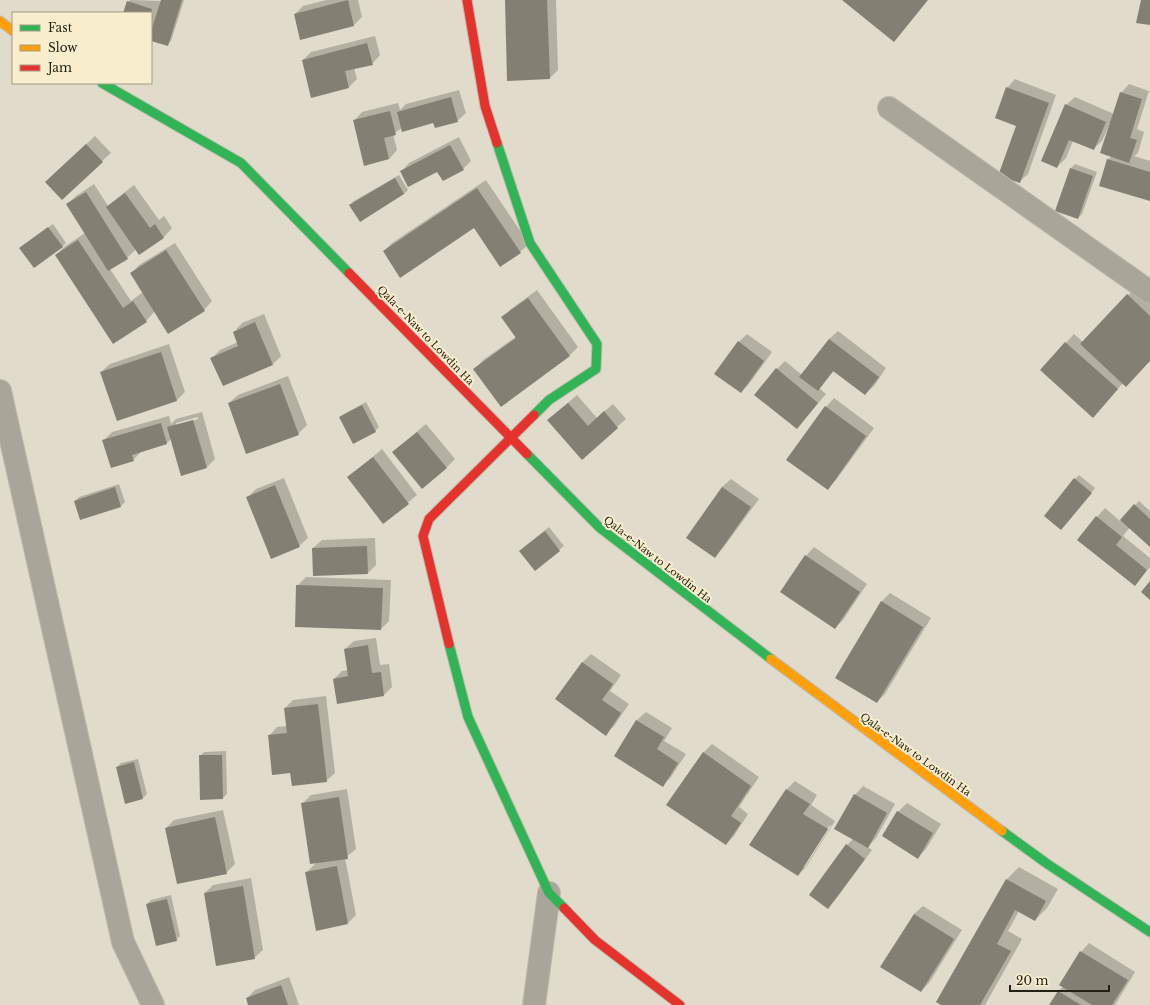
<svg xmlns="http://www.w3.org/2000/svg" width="1150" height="1005" font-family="'Libre Baskerville',serif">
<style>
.shadow{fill:#0003;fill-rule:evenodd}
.building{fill:#838073}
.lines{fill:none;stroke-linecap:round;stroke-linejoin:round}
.street-casing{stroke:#bdb9ab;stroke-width:24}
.fast-casing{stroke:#bdb9ab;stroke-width:11}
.slow-casing{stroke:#bdb9ab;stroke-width:11}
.jam-casing{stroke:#bdb9ab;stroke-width:11}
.street{stroke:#a9a599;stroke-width:22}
.fast{stroke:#30b455;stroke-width:9}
.slow{stroke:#ff9f0a;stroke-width:9}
.jam{stroke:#e5322d;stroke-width:9}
.labels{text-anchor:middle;stroke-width:4;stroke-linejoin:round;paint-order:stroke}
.street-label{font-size:10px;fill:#242114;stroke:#f8eecd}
</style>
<rect width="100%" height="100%" fill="#e0dbca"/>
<g class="shadow">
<polygon points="130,0 161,1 162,0 184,0 171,41 167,45 151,40 151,13 124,13 128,2"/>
<polygon points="326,0 358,0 362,17 354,25 301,39 295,14 303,6"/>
<polygon points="506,0 556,0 558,70 550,78"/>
<polygon points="375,36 380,55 372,64 354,68 357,79 349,87 303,60 311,52"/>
<polygon points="1015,79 1056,95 1028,174 1019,182 1018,125 1007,88"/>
<polygon points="1129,84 1149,91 1137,129 1144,132 1138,153 1134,156 1150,161 1150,200 1100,185 1108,159 1112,156 1111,123 1110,123 1102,141 1093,149 1073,141 1066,158 1057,167 1066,105 1075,97 1114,114 1121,93"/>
<polygon points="459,90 466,113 457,121 434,122 402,128 393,134 397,150 389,159 365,165 354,121 362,112 398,103 400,110 406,104"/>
<polygon points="95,136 111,153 102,161 54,174"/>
<polygon points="459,137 471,161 463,169 401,172 409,163"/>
<polygon points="1075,164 1097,172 1082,214 1078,218 1056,210 1071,168"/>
<polygon points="399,175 408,190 404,194 360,221 350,205 354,201"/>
<polygon points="486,180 529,244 520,252 474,227 384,251 392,243"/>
<polygon points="94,184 108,206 116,199 134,185 159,220 164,216 172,228 164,237 140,254 136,249 127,258 110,269 131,301 143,292 131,274 139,265 175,243 212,301 204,310 155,311 146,321 113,343 56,255 64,247 85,233 67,204 76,196"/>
<polygon points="53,224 66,243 62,247 25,245"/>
<polygon points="1136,287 1150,300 1150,360 1123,383 1101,408 1041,370 1074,334 1083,342"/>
<polygon points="537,290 578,347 570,355 501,405 475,369 483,360 517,336 503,317 511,309"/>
<polygon points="264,314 281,356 273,364 212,358 220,350 238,342 234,332 242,323"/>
<polygon points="838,331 886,368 874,386 865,394 834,371 819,388 826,394 797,428 777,369 785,361 802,375 829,339"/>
<polygon points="747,334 772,352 749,384 741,392 739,342"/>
<polygon points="169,344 185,392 177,400 118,420 101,372 110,364"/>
<polygon points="288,376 307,425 298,434 229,403 238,395"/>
<polygon points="577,395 597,418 613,404 626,419 582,458 557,412"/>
<polygon points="834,398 874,428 836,480 828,488 826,407"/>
<polygon points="366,402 379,427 375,431 340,418 344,414"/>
<path d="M202,412L215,459L207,467L171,439L166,444L141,452L133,460L104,440L112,432L169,416L171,424L176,419ZM198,417V419L176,426V423Z"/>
<polygon points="426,424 455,459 446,468 393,452"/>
<polygon points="382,449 417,495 383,523 348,478"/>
<polygon points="1079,475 1095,488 1065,525 1075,479"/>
<polygon points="284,478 308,538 299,546 248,497 256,489"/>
<polygon points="731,479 759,499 723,548 715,556 687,537 722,487"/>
<polygon points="119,484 125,502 121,506 81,519 75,501 79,497"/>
<polygon points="1139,501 1150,511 1150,545 1130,527 1123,536 1150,558 1150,567 1135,585 1097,517 1105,508 1120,521"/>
<polygon points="549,527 564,546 535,569 524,547"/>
<polygon points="375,538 376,565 368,573 313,548 322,540"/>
<polygon points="814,547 867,584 843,620 835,628 806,556"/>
<polygon points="306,577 391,580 389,621 381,629 296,626 297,586"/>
<polygon points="890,593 931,618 885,694 877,702 881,602"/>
<polygon points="376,638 380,665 389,664 392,687 384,695 334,679 342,671 348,670 345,649 354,641"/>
<polygon points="591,654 621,675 610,691 629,704 614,726 605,734 556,699 583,662"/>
<polygon points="326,696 335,773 326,781 291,772 269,736 277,727 287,726 285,708 293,700"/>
<polygon points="646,712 672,728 664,741 686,754 671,777 663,785 615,756 637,720"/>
<polygon points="712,744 759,777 739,807 748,814 734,836 726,844 703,753"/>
<polygon points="226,751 227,794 223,798 201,799 200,756 204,752"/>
<polygon points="138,759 147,794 143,798 117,767 121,763"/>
<path d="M795,781L817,795L811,805L835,821L806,867L798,875L787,789ZM830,825L831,826L805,867H803Z"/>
<polygon points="863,786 895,804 876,838 868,847 872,850 836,899 828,907 847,845 853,839 836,829 855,795"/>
<polygon points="347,789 356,849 345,858 356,915 348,923 306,873 317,862 303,803 311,795"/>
<polygon points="907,803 941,824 926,849 918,857 883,836 898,812"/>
<polygon points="223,810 235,864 226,873 166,828 174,820"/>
<polygon points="1019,867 1058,889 1047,908 1035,920 1019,911 1008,931 1022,939 985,1005 943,1005 937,1002 1007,879"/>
<polygon points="251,878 263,950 254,958 205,893 213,885"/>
<polygon points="171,895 180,936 176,940 147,904 151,900"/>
<polygon points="923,906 962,930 929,983 921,991 914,914"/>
<polygon points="1089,943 1135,972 1115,1005 1050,1005 1058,991 1064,986 1061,985 1081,952"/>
<polygon points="289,977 299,1005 250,1005 247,998 255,990"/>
</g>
<g class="building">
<polygon points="161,0 182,0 168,46 151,41 151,31"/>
<polygon points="348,0 354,26 300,40 294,14"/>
<polygon points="505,0 547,0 550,79 507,81"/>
<polygon points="842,0 928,0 894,42"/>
<polygon points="1141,0 1150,0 1150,25 1136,23"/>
<polygon points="127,1 152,9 151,13 123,13"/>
<polygon points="367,43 373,65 345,71 349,88 311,98 302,60"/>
<polygon points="1006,87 1049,103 1020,183 998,176 1016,126 995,118"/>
<polygon points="1120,92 1142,99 1130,138 1137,140 1129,163 1100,153"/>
<polygon points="451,97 458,122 435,128 433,123 402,132 397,112"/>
<polygon points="1065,104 1106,122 1094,150 1069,140 1057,168 1041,161"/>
<polygon points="390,111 396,135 384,138 389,159 364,166 353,120"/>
<polygon points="86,144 103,162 62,200 45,182"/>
<polygon points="450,145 464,170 443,181 437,172 408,187 400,171"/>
<polygon points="1107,159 1150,172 1150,201 1099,186"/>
<polygon points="1070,168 1093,176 1078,219 1055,211"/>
<polygon points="395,178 404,194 360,222 349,205"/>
<polygon points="477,188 521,253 500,267 474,228 400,278 383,251"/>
<polygon points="86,192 128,259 108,271 66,204"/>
<polygon points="125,193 150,228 155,224 164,238 139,255 106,207"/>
<polygon points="48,227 63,247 34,268 19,248"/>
<polygon points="78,240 123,308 133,301 147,322 113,344 55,255"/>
<polygon points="166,250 205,311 168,334 130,273"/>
<polygon points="1127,294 1150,316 1150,361 1126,387 1080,344"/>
<polygon points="528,298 570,356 501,407 473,369 516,338 501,317"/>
<polygon points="255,322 273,365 223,386 210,358 238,346 233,332"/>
<polygon points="829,339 879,377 865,395 833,371 818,391 799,377"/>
<polygon points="738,341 764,361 741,393 714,374"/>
<polygon points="1065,342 1118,389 1093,418 1040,370"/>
<polygon points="161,352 177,401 117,421 100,372"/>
<polygon points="776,368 818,403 797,429 754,395"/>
<polygon points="280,384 299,435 246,454 228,403"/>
<polygon points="568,403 588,426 604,411 618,428 582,460 547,420"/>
<polygon points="362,405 376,432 353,444 339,417"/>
<polygon points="825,406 866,436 828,490 786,460"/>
<polygon points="193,420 207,468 181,476 167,427"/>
<polygon points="161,423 167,444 132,455 134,461 111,468 102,440"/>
<polygon points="417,432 447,468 422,489 392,452"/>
<polygon points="373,457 409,504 383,524 347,477"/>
<polygon points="1074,478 1092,493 1061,530 1044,516"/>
<polygon points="275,485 300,547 271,559 246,497"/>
<polygon points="115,487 121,507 80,520 74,501"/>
<polygon points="722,487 751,507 715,558 686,538"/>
<polygon points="1134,504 1150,519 1150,547 1120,520"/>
<polygon points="1096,516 1122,537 1116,545 1147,570 1135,586 1077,540"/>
<polygon points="545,531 560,551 535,571 519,551"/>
<polygon points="367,546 368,574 313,576 312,548"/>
<polygon points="805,555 860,592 835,629 780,592"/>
<polygon points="1150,581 1150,600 1141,592"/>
<polygon points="296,585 383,588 381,630 295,627"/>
<polygon points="881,601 923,627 877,703 835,678"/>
<polygon points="368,645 372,673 381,672 384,696 337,704 333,679 348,676 344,649"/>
<polygon points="582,662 613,684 602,700 621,713 606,736 555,699"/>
<polygon points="318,704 327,782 292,786 290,773 272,775 268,735 287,733 284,708"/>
<polygon points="636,720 664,737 657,749 678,763 663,787 614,756"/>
<polygon points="703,752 751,786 731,816 741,823 726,845 666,805"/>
<polygon points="199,755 222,755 223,799 200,800"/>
<polygon points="134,762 143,799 125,804 116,767"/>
<polygon points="786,789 810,804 803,814 828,829 798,876 749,845"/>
<polygon points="854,794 887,813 868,848 834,829"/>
<polygon points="339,797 348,859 310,864 301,803"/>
<polygon points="897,811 933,833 918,859 882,836"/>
<polygon points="215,817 227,874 177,884 165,828"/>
<polygon points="846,844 865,859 828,909 809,895"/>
<polygon points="337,866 348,924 316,931 305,872"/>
<polygon points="1006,879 1046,901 1035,921 1015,910 997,944 1011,951 980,1005 941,1005 936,1002"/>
<polygon points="243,886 255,959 216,966 204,893"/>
<polygon points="167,899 177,941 156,946 146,904"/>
<polygon points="914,914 954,939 921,992 880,967"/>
<polygon points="1080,951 1128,980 1112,1005 1092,1005 1059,985"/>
<polygon points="281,985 288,1005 248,1005 246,998"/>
<polygon points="1058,991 1081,1005 1049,1005"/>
</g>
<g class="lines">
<g class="street-casing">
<g id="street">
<polyline points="889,108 1150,292"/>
<polyline points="0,391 123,942 153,1005"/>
<polyline points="534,1005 549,893"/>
</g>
</g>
<g class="fast-casing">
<g id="fast">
<polyline points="102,83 241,163 349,273"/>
<polyline points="497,143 530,243 597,344 596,369 549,400 534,415"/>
<polyline points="527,454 600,528 771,659"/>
<polyline points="449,644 468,717 549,893 564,908"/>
<polyline points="1002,831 1046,863 1150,932"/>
</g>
</g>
<g class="slow-casing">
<g id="slow">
<polyline points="0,21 13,31"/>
<polyline points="771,659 1002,831"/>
</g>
</g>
<g class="jam-casing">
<g id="jam">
<polyline points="467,0 485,106 497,143"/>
<polyline points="349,273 527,454"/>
<polyline points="449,644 423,536 429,519 534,415"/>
<polyline points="564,908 595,940 680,1005"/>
</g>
</g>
<use href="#street" class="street"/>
<use href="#fast" class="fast"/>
<use href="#slow" class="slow"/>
<use href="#jam" class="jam"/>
</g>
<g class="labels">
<g class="street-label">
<text transform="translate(426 335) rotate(46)" y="4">Qala-e-Naw to Lowdin Ha</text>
<text transform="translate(658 559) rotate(38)" y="4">Qala-e-Naw to Lowdin Ha</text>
<text transform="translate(916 754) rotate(36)" y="4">Qala-e-Naw to Lowdin Ha</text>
</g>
</g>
<rect x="12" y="12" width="140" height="72" fill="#f8eecd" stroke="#a39c83"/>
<rect x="20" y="25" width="20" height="6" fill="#30b455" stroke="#a39c83"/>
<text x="48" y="32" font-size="12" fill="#242114">Fast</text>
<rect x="20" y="45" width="20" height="6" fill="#ff9f0a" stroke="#a39c83"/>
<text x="48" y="52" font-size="12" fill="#242114">Slow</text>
<rect x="20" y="65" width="20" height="6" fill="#e5322d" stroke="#a39c83"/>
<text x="48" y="72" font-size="12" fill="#242114">Jam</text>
<path d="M1010 985v6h99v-6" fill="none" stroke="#242114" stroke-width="2"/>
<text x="1016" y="985" font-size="12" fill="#242114" stroke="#f8eecd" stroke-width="3" paint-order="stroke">20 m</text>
</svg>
